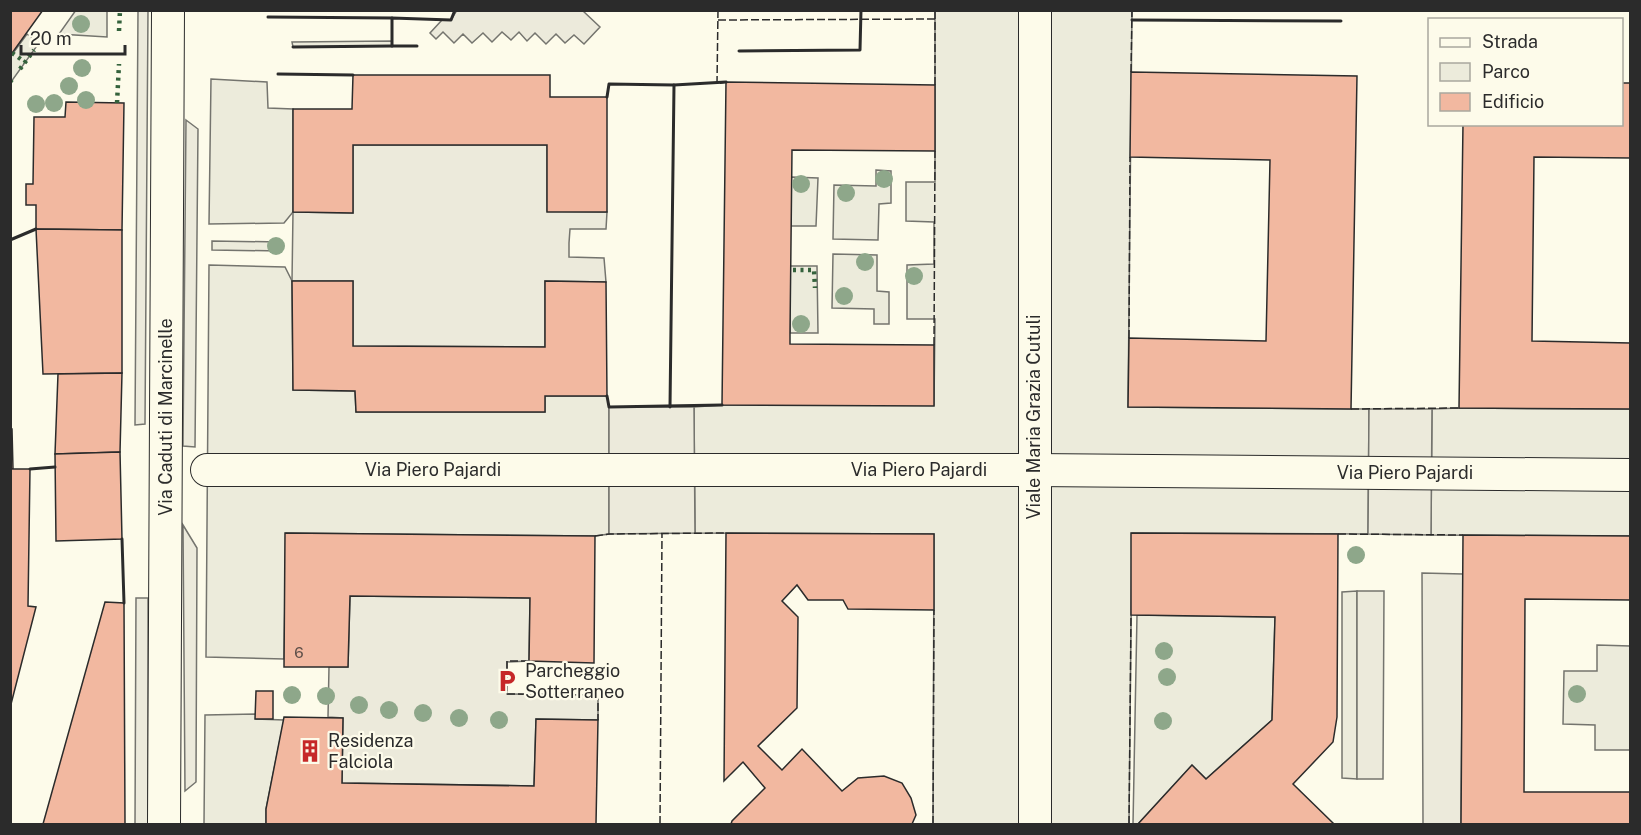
<svg xmlns="http://www.w3.org/2000/svg" width="1641" height="835" font-family="'Public Sans',sans-serif">
<style>
.green{fill:#ecebdb;stroke:#74746e;stroke-width:1.5}
.parking{fill:#eceadb;stroke:#74746e;stroke-width:1.5}
.building{fill:#f2b8a0;stroke:#2b2b2b;stroke-width:1.5}
.lines{fill:none;stroke-linecap:round;stroke-linejoin:round}
.street-casing{stroke:#2b2b2b;stroke-width:34}
.street{stroke:#fdfbea;stroke-width:32}
.hedge{stroke:#34623c;stroke-width:4.5;stroke-dasharray:3 4.5;stroke-linecap:butt}
.fence{stroke:#2b2b2b;stroke-width:1.5;stroke-dasharray:8 3;stroke-linecap:butt}
.wall{stroke:#2b2b2b;stroke-width:3}
.tree{fill:#8ea78a}
.labels{text-anchor:middle;stroke-width:4.5;stroke-linejoin:round;paint-order:stroke}
.number-label{font-size:15px;fill:#5d4e48}
.street-label{font-size:18px;fill:#2b2b2b;stroke:#fdfbea}
.poi-label{font-size:18px;fill:#2b2b2b;stroke:#fdfbea;text-anchor:start}
</style>
<rect width="100%" height="100%" fill="#fdfbea"/>
<g class="green">
<polygon points="76,10 107,11 107,37 59,34"/>
<polygon points="935,11 1132,11 1128,407 1369,409 1368,534 1132,533 1129,824 933,824 934,534 695,533 694,407 722,405 934,405 935,319 907,319 907,265 934,264 934,222 906,221 906,182 935,182"/>
<polygon points="27,34 39,43 11,82 11,56"/>
<polygon points="392,41 392,46 293,47 292,42"/>
<polygon points="211,79 267,82 268,108 293,109 293,212 284,223 209,224"/>
<polygon points="876,170 891,171 891,203 879,204 878,240 833,239 834,185 876,186"/>
<polygon points="791,177 818,178 816,226 791,226"/>
<polygon points="212,241 281,242 281,251 212,250"/>
<polygon points="833,254 877,255 877,291 889,292 889,324 874,324 874,309 832,308"/>
<polygon points="209,265 285,267 292,281 293,390 355,391 356,412 545,412 545,396 607,396 609,407 609,534 595,536 286,533 284,659 206,657"/>
<polygon points="790,266 817,266 818,333 790,333"/>
<polygon points="1459,408 1630,409 1630,536 1431,535 1432,409"/>
<polygon points="1357,591 1357,779 1342,778 1342,592"/>
<polygon points="1137,615 1275,617 1272,720 1206,779 1192,765 1138,824 1133,824"/>
<polygon points="1597,645 1630,646 1630,750 1595,750 1595,725 1563,724 1564,671 1597,671"/>
<polygon points="256,714 256,719 284,720 266,809 266,824 204,824 205,715"/>
</g>
<g class="parking">
<polygon points="148,10 145,424 135,425 138,11"/>
<polygon points="457,10 583,11 600,27 584,44 574,35 565,43 556,34 546,44 535,33 527,41 519,32 511,40 502,32 492,42 483,33 472,43 463,34 454,43 443,32 436,39 430,33 442,20 451,20"/>
<polygon points="186,120 198,129 195,447 183,446"/>
<polygon points="353,145 547,145 547,211 607,212 606,229 570,229 569,243 569,257 604,258 606,282 545,281 545,347 353,346 353,281 292,281 293,212 353,213"/>
<polygon points="609,407 694,407 695,533 609,534"/>
<polygon points="1369,409 1432,409 1431,535 1368,534"/>
<polygon points="183,525 197,548 196,782 185,791"/>
<polygon points="1422,573 1463,574 1461,824 1423,824"/>
<polygon points="1357,591 1384,591 1383,779 1357,779"/>
<polygon points="350,596 530,598 529,661 507,662 507,694 598,695 598,720 536,719 534,786 342,783 343,718 328,717 329,667 348,667"/>
<polygon points="136,598 148,598 148,824 135,824"/>
</g>
<g class="building">
<polygon points="10,10 43,10 10,56"/>
<polygon points="1131,72 1357,76 1351,409 1128,407 1129,338 1266,341 1270,160 1130,157"/>
<polygon points="353,75 550,75 550,97 607,97 607,212 547,212 547,145 353,145 353,213 293,212 293,109 352,109"/>
<polygon points="726,82 935,85 935,151 792,150 790,333 790,344 934,345 934,406 722,405"/>
<polygon points="1622,83 1630,83 1630,158 1534,157 1532,341 1630,343 1630,409 1459,408 1463,124 1622,124"/>
<polygon points="66,102 124,103 122,230 36,229 36,205 26,205 26,184 33,184 34,117 65,117"/>
<polygon points="36,229 122,230 122,373 43,374"/>
<polygon points="292,281 353,281 353,346 545,347 545,281 606,282 607,396 545,396 545,412 356,412 355,391 293,390"/>
<polygon points="122,373 120,452 55,454 58,374"/>
<polygon points="10,429 12,429 13,469 10,469"/>
<polygon points="120,452 122,539 56,541 55,454"/>
<polygon points="10,469 30,469 28,606 36,607 10,708"/>
<polygon points="285,533 595,536 594,663 529,661 530,598 350,596 348,667 284,667"/>
<polygon points="726,533 934,534 934,610 848,609 843,600 808,600 797,585 782,601 798,617 797,708 758,746 782,770 802,749 842,791 858,778 884,776 902,783 911,798 916,815 912,824 731,824 732,821 765,788 743,762 724,781"/>
<polygon points="1131,533 1338,534 1337,717 1333,742 1293,784 1334,824 1138,824 1192,765 1206,779 1272,720 1275,617 1131,615"/>
<polygon points="1463,535 1630,536 1630,600 1525,599 1524,792 1630,792 1630,824 1461,824"/>
<polygon points="105,602 124,603 125,824 43,824"/>
<polygon points="256,691 273,691 273,719 255,719"/>
<polygon points="284,717 343,718 342,783 534,786 536,719 598,720 596,824 266,824 266,809"/>
</g>
<g class="lines">
<g class="street-casing">
<g id="street">
<polyline points="207,470 1034,470 1630,475"/>
<polyline points="164,824 168,10"/>
<polyline points="1035,824 1035,10"/>
</g>
</g>
<use href="#street" class="street"/>
<g class="hedge">
<polyline points="119,31 120,10"/>
<polyline points="12,53 25,62"/>
<polyline points="20,69 34,50"/>
<polyline points="10,82 14,77"/>
<polyline points="117,103 119,64"/>
<polyline points="793,270 814,270 815,288"/>
</g>
<g class="fence">
<polyline points="718,10 717,84 726,82"/>
<polyline points="718,20 935,19"/>
<polyline points="1131,72 1132,10"/>
<polyline points="935,85 935,10"/>
<polyline points="1129,338 1130,157"/>
<polyline points="934,345 935,151"/>
<polyline points="1351,409 1459,408"/>
<polyline points="1338,534 1463,535"/>
<polyline points="595,536 609,534 726,533"/>
<polyline points="529,661 507,661 507,694 598,695 598,720"/>
<polyline points="660,824 662,533"/>
<polyline points="933,824 934,610"/>
<polyline points="1129,824 1131,615"/>
</g>
<g class="wall">
<polyline points="268,17 392,18"/>
<polyline points="1132,20 1341,21"/>
<polyline points="417,46 392,46 392,18 451,20 455,10"/>
<polyline points="293,47 392,46"/>
<polyline points="739,51 860,50 861,10"/>
<polyline points="278,74 353,75"/>
<polyline points="607,97 609,84 674,85 726,82"/>
<polyline points="10,240 36,229"/>
<polyline points="607,396 609,407 722,405"/>
<polyline points="670,407 674,85"/>
<polyline points="30,469 55,467"/>
<polyline points="122,539 124,603"/>
</g>
</g>
<g class="tree">
<circle cx="81" cy="24" r="9"/>
<circle cx="82" cy="68" r="9"/>
<circle cx="69" cy="86" r="9"/>
<circle cx="86" cy="100" r="9"/>
<circle cx="54" cy="103" r="9"/>
<circle cx="36" cy="104" r="9"/>
<circle cx="884" cy="179" r="9"/>
<circle cx="801" cy="184" r="9"/>
<circle cx="846" cy="193" r="9"/>
<circle cx="276" cy="246" r="9"/>
<circle cx="865" cy="262" r="9"/>
<circle cx="914" cy="276" r="9"/>
<circle cx="844" cy="296" r="9"/>
<circle cx="801" cy="324" r="9"/>
<circle cx="1356" cy="555" r="9"/>
<circle cx="1164" cy="651" r="9"/>
<circle cx="1167" cy="677" r="9"/>
<circle cx="1577" cy="694" r="9"/>
<circle cx="292" cy="695" r="9"/>
<circle cx="326" cy="696" r="9"/>
<circle cx="359" cy="705" r="9"/>
<circle cx="389" cy="710" r="9"/>
<circle cx="423" cy="713" r="9"/>
<circle cx="459" cy="718" r="9"/>
<circle cx="499" cy="720" r="9"/>
<circle cx="1163" cy="721" r="9"/>
</g>
<defs>
<g id="parking-bare" transform="scale(1.8)"><path d="M-3.5-5.5H1a3.5 3.5 0 0 1 0 7H-1V5.5H-3.5ZM-1-3.4V-.6H.8a1.4 1.4 0 0 0 0-2.8Z" fill="#c62828" stroke="#fdfbea" stroke-width="2.5" paint-order="stroke"/></g>
<g id="building-bare" transform="scale(1.8)"><path d="M-4-6H4V6H1V3H-1V6H-4ZM-2.5-4.3h1.7v1.8h-1.7ZM.8-4.3h1.7v1.8H.8ZM-2.5-1h1.7V.8h-1.7ZM.8-1h1.7V.8H.8Z" fill="#c62828" stroke="#fdfbea" stroke-width="2.5" paint-order="stroke"/></g>
</defs>
<g fill-rule="evenodd">
<use href="#parking-bare" x="507" y="681"/>
<use href="#building-bare" x="310" y="751"/>
</g>
<g class="labels">
<g class="number-label">
<text x="299" y="658">6</text>
</g>
<g class="street-label">
<text transform="translate(166 417) rotate(-90)" y="6">Via Caduti di Marcinelle</text>
<text transform="translate(1034 417) rotate(-90)" y="6">Viale Maria Grazia Cutuli</text>
<text x="433" y="476">Via Piero Pajardi</text>
<text x="919" y="476">Via Piero Pajardi</text>
<text x="1405" y="479">Via Piero Pajardi</text>
</g>
<g class="poi-label">
<text x="525" y="677">Parcheggio<tspan x="525" dy="21">Sotterraneo</tspan></text>
<text x="328" y="747">Residenza<tspan x="328" dy="21">Falciola</tspan></text>
</g>
</g>
<rect width="1641" height="835" fill="none" stroke="#2b2b2b" stroke-width="24"/>
<rect x="1428" y="18" width="195" height="108" fill="#fdfbea" stroke="#a9a89e" stroke-width="1.5"/>
<rect x="1440" y="38" width="30" height="9" fill="#fdfbea" stroke="#a9a89e" stroke-width="1.5"/>
<text x="1482" y="48" font-size="18" fill="#2b2b2b">Strada</text>
<rect x="1440" y="63" width="30" height="18" fill="#ecebdb" stroke="#a9a89e" stroke-width="1.5"/>
<text x="1482" y="78" font-size="18" fill="#2b2b2b">Parco</text>
<rect x="1440" y="93" width="30" height="18" fill="#f2b8a0" stroke="#a9a89e" stroke-width="1.5"/>
<text x="1482" y="108" font-size="18" fill="#2b2b2b">Edificio</text>
<path d="M21 45v9h104v-9" fill="none" stroke="#2b2b2b" stroke-width="3"/>
<text x="30" y="45" font-size="18" fill="#2b2b2b" stroke="#fdfbea" stroke-width="4.5" paint-order="stroke">20 m</text>
</svg>
